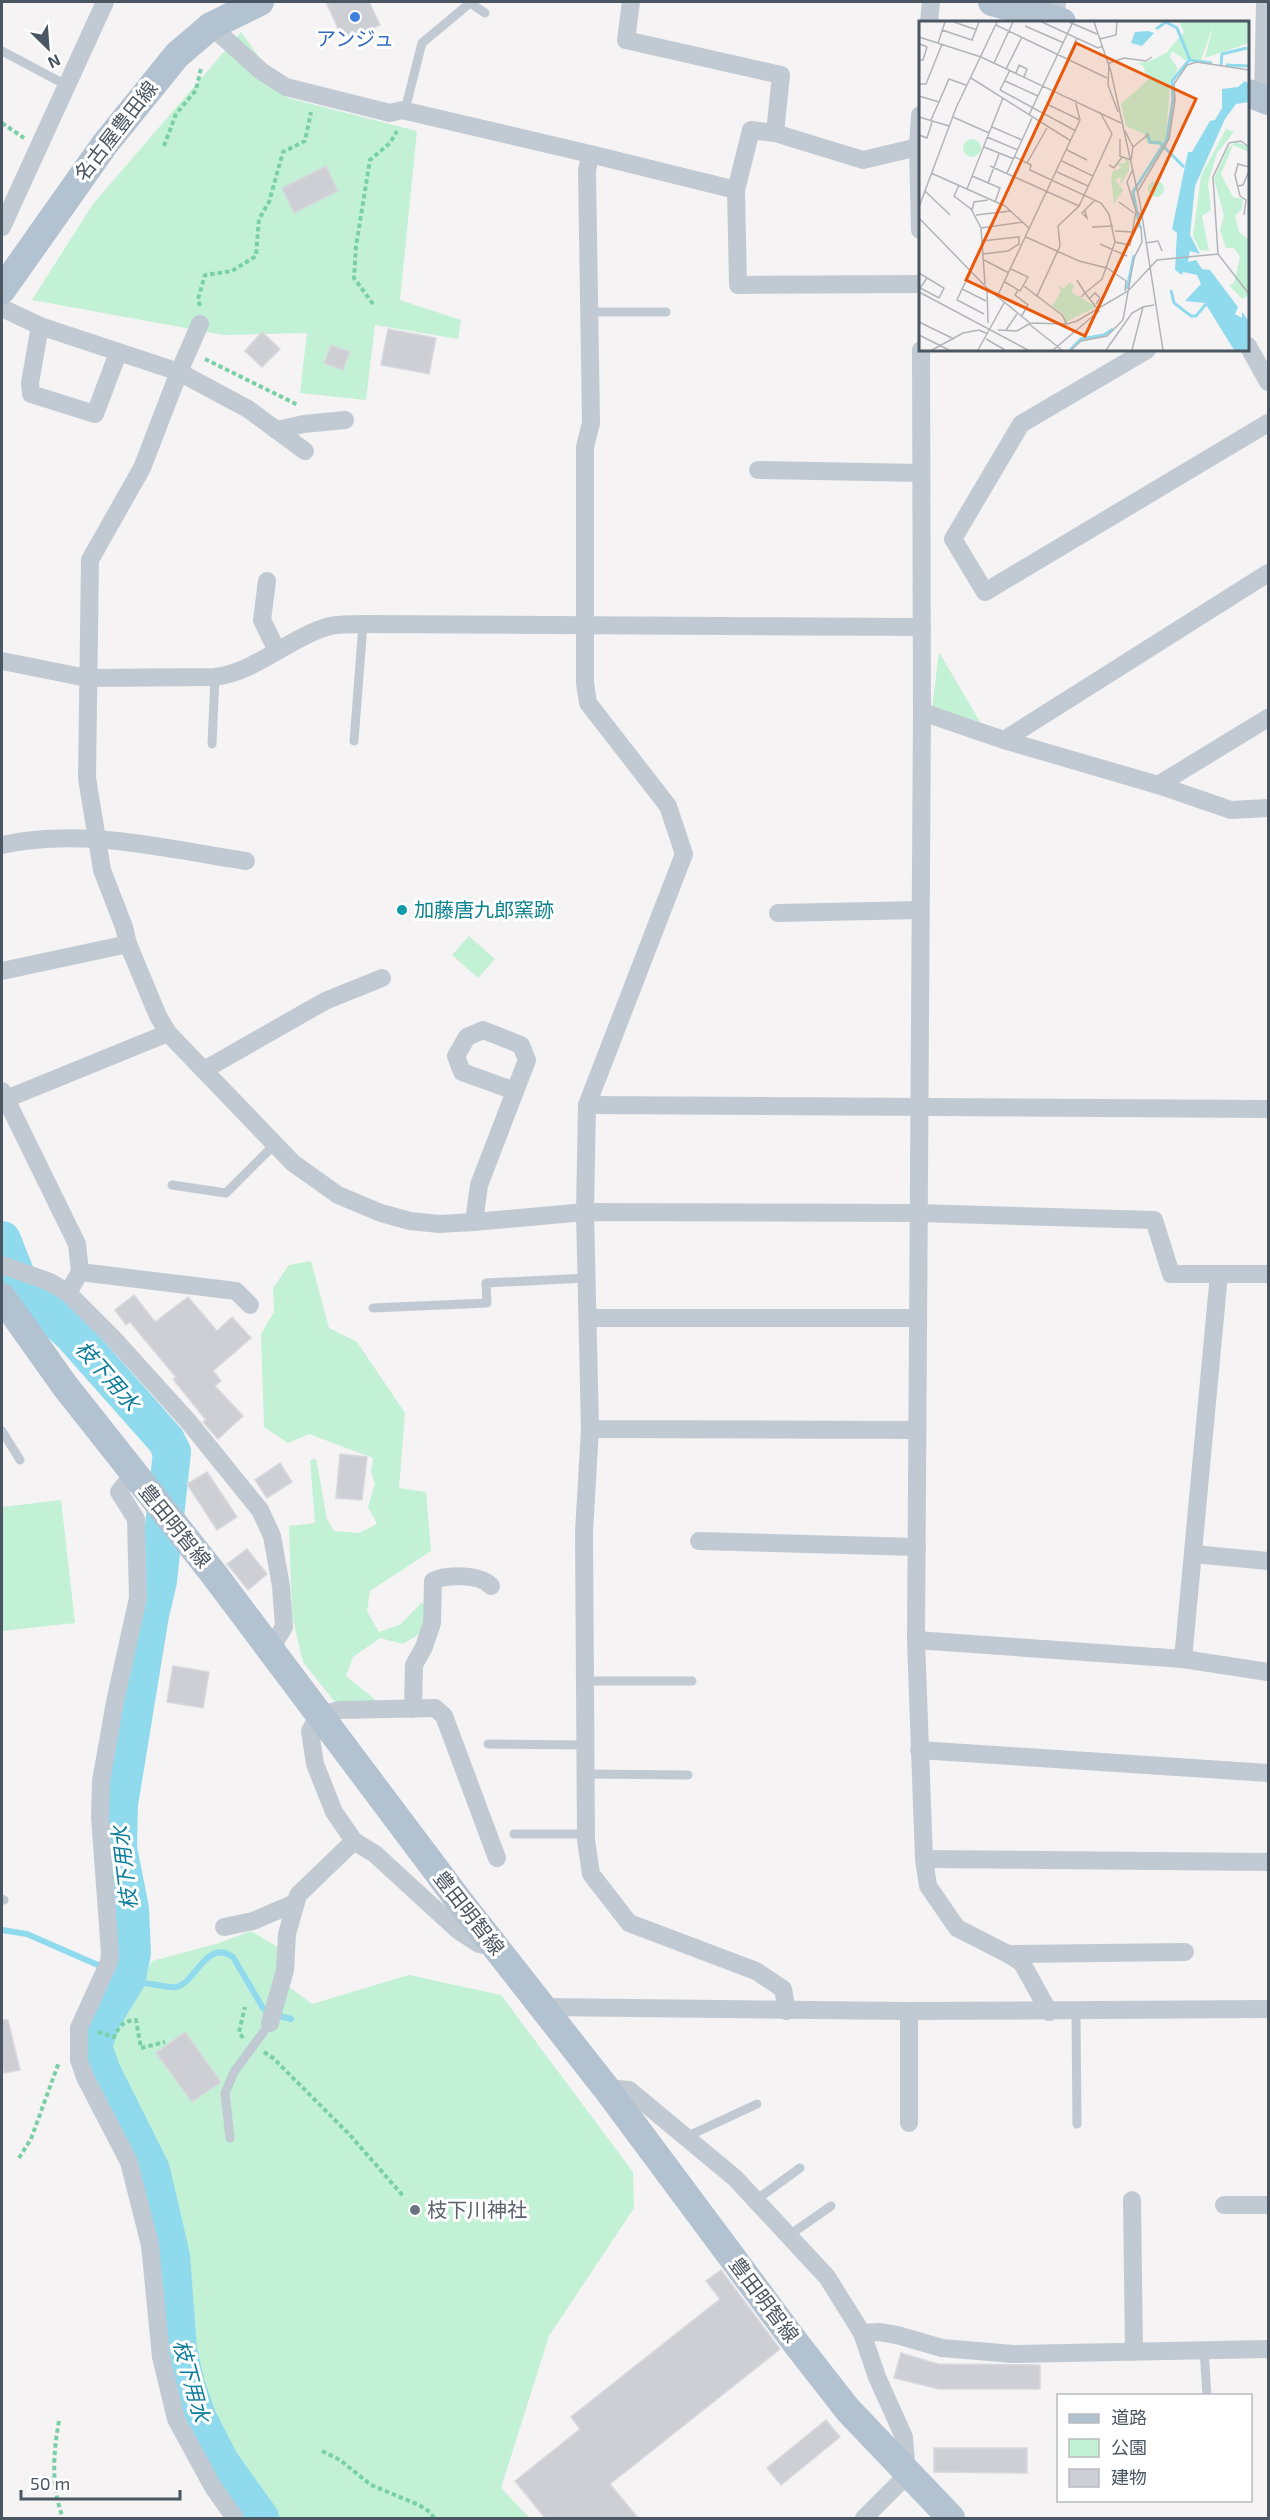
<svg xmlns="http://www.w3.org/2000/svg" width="1270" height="2520" font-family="'Exo 2','Noto Sans JP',sans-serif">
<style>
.green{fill:#c3f1d5}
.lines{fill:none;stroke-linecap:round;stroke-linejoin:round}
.stream{stroke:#90daee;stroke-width:6}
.river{stroke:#90daee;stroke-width:38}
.building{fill:#cdcfd5;stroke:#d7d9de;stroke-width:1.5}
.path{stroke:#7ad0a6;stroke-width:4;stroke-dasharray:4.5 3;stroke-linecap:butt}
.lane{stroke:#c1cad2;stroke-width:9}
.street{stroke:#c1cad2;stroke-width:18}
.primary{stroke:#b3c2d1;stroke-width:28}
.shop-dot{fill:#3f7fe0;stroke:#fff;stroke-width:2}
.culture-dot{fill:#0f9aa8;stroke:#fff;stroke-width:2}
.worship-dot{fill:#6b7280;stroke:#fff;stroke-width:2}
.labels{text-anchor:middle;stroke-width:6;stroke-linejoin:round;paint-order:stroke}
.shop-label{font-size:20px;fill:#366cbe;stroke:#fff}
.street-label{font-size:20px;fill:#4a5661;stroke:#fff}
.culture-label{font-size:20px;fill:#0d838f;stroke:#fff;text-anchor:start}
.worship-label{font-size:20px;fill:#5b616d;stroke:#fff;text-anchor:start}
.water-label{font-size:21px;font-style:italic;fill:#0c7c9b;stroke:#fff}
.inset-river{fill:none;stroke:#90daee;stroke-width:3}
.inset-road{fill:none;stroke:#b1b4b9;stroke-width:1.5}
.view{fill:#e8590c;fill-opacity:0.15;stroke:#e8590c;stroke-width:3}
.inset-edge{fill:none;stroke:#4a5661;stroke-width:3}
</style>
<rect width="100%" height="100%" fill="#f5f3f3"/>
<g class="green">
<polygon points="241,32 288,98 417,131 400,300 461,320 458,339 375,325 366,400 300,393 307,333 224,335 32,300 93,204"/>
<polygon points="939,652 980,722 932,708"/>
<polygon points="469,936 495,959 478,978 452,955"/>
<polygon points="311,1261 329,1328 357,1342 405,1413 399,1488 426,1492 431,1551 370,1591 367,1611 379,1632 401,1624 421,1603 430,1607 424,1631 403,1644 380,1638 353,1657 346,1676 384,1707 338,1706 303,1662 292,1615 289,1526 315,1523 310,1460 316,1459 327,1519 334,1531 359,1533 377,1524 368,1507 375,1484 371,1472 373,1458 309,1434 288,1443 264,1427 261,1334 274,1312 273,1288 289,1265"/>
<polygon points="61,1500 75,1623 2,1631 2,1507"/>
<path d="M251,1931L279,1948L288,1986L312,2004L409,1975L501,1995L633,2172L634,2208L549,2336L501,2488L530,2518H277L215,2418L190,2343L183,2247L166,2181L104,2065C94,2025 109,2020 133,1993C141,1984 146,1971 152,1961L216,1944Z"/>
</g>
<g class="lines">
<path class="stream" d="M2,1930L27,1934L139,1983C150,1982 169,1989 176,1987C196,1983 206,1938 233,1957L263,2008L268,2013L291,2019"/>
<polyline class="river" points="2,1240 21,1288 72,1334 166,1440 172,1452 158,1581 150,1615 119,1804 118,1848 130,1909 132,1953 127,1978 102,2019 93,2046 101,2070 151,2170 171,2256 178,2349 186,2385 198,2419 220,2462 260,2518"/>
</g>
<g class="building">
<polygon points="326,2 369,2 380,25 344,41"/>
<polygon points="326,166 338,191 294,213 282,188"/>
<polygon points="388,329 436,338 429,374 381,365"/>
<polygon points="262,332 280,349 262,367 245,351"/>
<polygon points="331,345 350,352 343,370 324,363"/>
<polygon points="134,1295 155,1322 188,1297 217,1331 232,1317 251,1338 213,1371 221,1381 215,1386 243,1416 218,1439 203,1422 206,1420 173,1379 176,1377 130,1322 126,1325 115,1310"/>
<polygon points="340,1454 367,1457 362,1500 336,1498"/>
<polygon points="280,1463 292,1482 267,1498 255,1480"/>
<polygon points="207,1472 237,1517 217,1530 187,1484"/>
<polygon points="247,1549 267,1574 248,1590 227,1564"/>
<polygon points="173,1666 209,1672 203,1708 167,1702"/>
<polygon points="2,2020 8,2020 20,2070 4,2073 2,2064"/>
<polygon points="185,2032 221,2082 192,2102 156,2053"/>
<polygon points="721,2270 780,2349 610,2484 638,2518 545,2518 515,2481 580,2429 571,2417 720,2299 706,2281"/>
<polygon points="901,2353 938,2364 1040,2365 1040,2389 939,2389 894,2378"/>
<polygon points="826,2420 840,2437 781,2485 767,2468"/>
<polygon points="934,2448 1027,2448 1027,2473 934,2472"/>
</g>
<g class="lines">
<g class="path">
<polyline points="2,123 24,138"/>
<polyline points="164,146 176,114 196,90 201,68"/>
<polyline points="373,304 354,278 356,246 370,160 390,143 397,131"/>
<polyline points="200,306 198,299 205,275 232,271 256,256 259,219 269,202 283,152 305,141 311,112"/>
<polyline points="205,359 298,405"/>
<path d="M98,2032L114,2037C120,2026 122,2021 136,2020L141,2048L165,2042"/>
<polyline points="243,2038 239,2032 245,2007"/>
<polyline points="264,2052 273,2058 349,2134 404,2197"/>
<polyline points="19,2158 31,2139 59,2062"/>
<path d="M59,2421C53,2454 51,2487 63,2518"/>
<polyline points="322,2451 340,2460 371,2485 419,2505 430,2512 434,2518"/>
</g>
<g class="lane">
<polyline points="469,2 485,13"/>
<polyline points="2,51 66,85"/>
<polyline points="405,110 422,43 470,3"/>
<polyline points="589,312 666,312"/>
<polyline points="354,741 363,624"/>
<polyline points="212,744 215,677"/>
<polyline points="172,1185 226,1193 275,1144"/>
<polyline points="373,1308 487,1303 486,1283 587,1278"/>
<polyline points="2,1431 20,1460"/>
<polyline points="585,1681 692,1681"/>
<polyline points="488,1744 585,1745"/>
<polyline points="585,1774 688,1775"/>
<polyline points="514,1834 586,1834"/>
<polyline points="2,1899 4,1900"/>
<polyline points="1076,2012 1077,2124"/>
<polyline points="686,2137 757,2104"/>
<polyline points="230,2138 225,2093 234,2072 270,2023"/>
<polyline points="756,2200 800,2168"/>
<polyline points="788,2236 831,2206"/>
<polyline points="1204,2349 1207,2396"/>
</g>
<g class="street">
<polyline points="631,2 626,40 781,75 775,133"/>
<polyline points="1055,20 1057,2"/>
<polyline points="929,22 931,2"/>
<polyline points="211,26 261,71 286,87 390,113 402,110 590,154"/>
<polyline points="1263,98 1265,2"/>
<polyline points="920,115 918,147 920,230"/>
<polyline points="918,147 863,160 775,133 751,130 736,190 738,285 920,284"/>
<polyline points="736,190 590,154 587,171 591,423 585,447 585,683 588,703 668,806 684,854 587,1105 585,1212 590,1429 917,1430"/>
<polyline points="2,227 105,2"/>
<polyline points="2,308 40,326 179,372 142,468 90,560 87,778 102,870 124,927 128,944"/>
<polyline points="200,324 179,372 248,409 305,451"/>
<polyline points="40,326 30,383 31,394 95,414 118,353"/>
<polyline points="1248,346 1268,382"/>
<polyline points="921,350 922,712 916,1640 924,1859 928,1886 957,1928 1008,1954 1022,1963 1049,2012"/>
<polyline points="1147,350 1021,424 953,539 985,592 1268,423"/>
<polyline points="276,430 304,424 345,420"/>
<polyline points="758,470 921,473"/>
<polyline points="267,581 262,620 277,651"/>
<path d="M2,661L87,678L215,677C256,672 290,637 330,626C340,624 353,624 363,624L922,627"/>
<polyline points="922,712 1004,740 1158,785 1231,810 1268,808"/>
<polyline points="1004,740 1268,573"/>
<polyline points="1158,785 1268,718"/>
<path d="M2,845C81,827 167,849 246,861"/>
<polyline points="778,913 920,910"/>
<polyline points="2,971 128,944 158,1016 168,1033 293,1163 338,1195 381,1213 410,1221 439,1224 474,1222 585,1212 918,1213 1154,1220 1171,1274 1268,1274"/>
<polyline points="204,1070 325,1001 382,978"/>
<polyline points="2,1091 77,1244 80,1272 68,1293"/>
<polyline points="6,1099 168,1033"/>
<polyline points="587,1105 1268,1109"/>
<polyline points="474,1222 479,1185 527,1060 521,1045 483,1030 467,1037 456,1056 462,1072 515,1091"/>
<polyline points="2,1265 50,1282 68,1293 113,1338 188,1421 260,1510 272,1536 281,1586 284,1627 270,1650"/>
<polyline points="80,1272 236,1291 250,1305"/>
<polyline points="589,1318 917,1318"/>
<polyline points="590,1429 584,1532 586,1840 591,1874 629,1923 756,1971 783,1989 787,2011"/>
<polyline points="133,1474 119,1492 136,1519 138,1598 115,1702 101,1781 100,1817 110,1953 109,1962 79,2028 79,2060 85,2077 129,2162 150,2245 161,2357 176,2419 213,2487 235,2518"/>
<polyline points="699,1541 917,1547"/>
<polyline points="1193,1554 1268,1561"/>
<polyline points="916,1640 1183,1659 1268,1672"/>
<polyline points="1183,1659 1219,1274"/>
<path d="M413,1709L414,1665L424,1647L432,1623L433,1581C445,1574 481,1574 491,1586"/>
<polyline points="919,1750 1268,1773"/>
<polyline points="924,1859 1268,1862"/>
<polyline points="224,1927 253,1921 295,1903"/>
<polyline points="493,1947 479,1944 459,1931 375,1854 354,1841 334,1812 315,1764 310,1731 319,1715 340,1710 435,1708 444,1716 497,1858"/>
<polyline points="1008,1954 1185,1952"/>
<polyline points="543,2007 909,2011 1268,2009"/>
<polyline points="909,2011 909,2123"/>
<polyline points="270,2023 285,1970 287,1934 298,1895 354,1841"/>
<polyline points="606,2088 629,2090 735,2178 827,2277 862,2333 877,2377 904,2437 907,2475 864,2518"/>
<polyline points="1132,2200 1134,2352"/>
<polyline points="1224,2205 1268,2205"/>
<polyline points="862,2333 879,2332 897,2335 942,2348 1013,2354 1268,2349"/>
</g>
<g class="primary">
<polyline points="992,2 1062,22"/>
<polyline points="1248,93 1268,101"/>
<polyline points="2,290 105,144 177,55 211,26 260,2"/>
<polyline points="2,1297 65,1386 213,1573 460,1902 606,2088 798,2346 848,2410 951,2518"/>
</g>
</g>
<circle class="shop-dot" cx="355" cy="17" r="6"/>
<circle class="culture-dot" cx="402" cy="910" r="6"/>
<circle class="worship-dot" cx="415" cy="2210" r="6"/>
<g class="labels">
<g class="shop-label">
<text x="355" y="46">アンジュ</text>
</g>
<g class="street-label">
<text transform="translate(116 131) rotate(-52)" y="7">名古屋豊田線</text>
<text transform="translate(175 1526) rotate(51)" y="7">豊田明智線</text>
<text transform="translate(469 1913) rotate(52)" y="7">豊田明智線</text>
<text transform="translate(764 2300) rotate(53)" y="7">豊田明智線</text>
</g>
<g class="culture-label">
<text x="414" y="917">加藤唐九郎窯跡</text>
</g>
<g class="worship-label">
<text x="427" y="2217">枝下川神社</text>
</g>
<g class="water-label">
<text transform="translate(107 1376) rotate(49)" y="7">枝下用水</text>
<text transform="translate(125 1868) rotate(-97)" y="7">枝下用水</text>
<text transform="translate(191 2381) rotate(75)" y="7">枝下用水</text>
</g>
</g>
<g transform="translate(919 21)">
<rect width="330" height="330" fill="#f5f3f3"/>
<path d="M260,1H330V22L286,37L294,5L282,39H266L253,30L251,36L259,48L251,61L247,118L238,124L228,122L225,113L207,105L202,83L229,59L224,45L218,42L229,41L247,32L265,11ZM307,108L315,111L298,132L289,162L292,189L283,195L290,230L281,229L274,215L282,155ZM44 127a9 9 0 1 1 18 0a9 9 0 1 1-18 0ZM317,121L328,125L330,131L314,124L302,153L314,176L324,178L323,188L316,195L320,211L330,219V274L323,278L310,264L315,262L321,236L315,227H307L301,210L305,194L295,158L309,127ZM205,137L210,139V150L201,164L202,156L196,159L204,169L195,183L192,156L194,150L203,147L198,143L207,142ZM229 168a8 8 0 1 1 16 0a8 8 0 1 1-16 0ZM150,261L155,265L152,271L177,286L145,302L144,293L133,285L142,270L138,263L145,268Z" fill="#c3f1d5"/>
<path d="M216,11L229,10L235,12L223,25L212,22ZM326,60L330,63V81L317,83L306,98L276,165L271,214L281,233L271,230L269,241L277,239L283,248L291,249L319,286L316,293L323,297V291L330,300V329H315L286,282L266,280L282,263L278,254L264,251L263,254L256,249L258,212L253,208L269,131H273L291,100L296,99L303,87V68L319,66Z" fill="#90daee"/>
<path class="inset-river" d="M237,8L247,1L258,7L271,39M302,44L303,33L328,27M307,44L330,45M228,112L231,121L241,122L265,146M221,207L214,171L248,118L254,78L253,60L270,39L293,42M208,268L215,234M252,269L255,282L272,295H277L287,283M151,329L162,318L185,314L194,308"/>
<path class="inset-road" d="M35,1L58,9M123,1L179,27L184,25M150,1L178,13M175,1L192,51L221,182L244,329M77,4L188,57M106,5L145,22M23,9L53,19L60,1M0,16L62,36L202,102M181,18L197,14L198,1M19,22L26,1M149,37L158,17M0,39H4L8,26L1,23M75,42L94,1M87,48L103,16M97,52L100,44L108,48L105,56M52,57L152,120M86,60L119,75M0,63H7L23,23M81,69L157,110M81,69L91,49M0,75L20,81M199,91L189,64L190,42L205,37L227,40L233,36M124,92L128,83L161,99M110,94L154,1M0,96L30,105M34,96L70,112L48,168M12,99L30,58L47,64M73,106L103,119M70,112L84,77M0,114L8,117L13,101M68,116L99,129M201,118V135L212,139L214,126L206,110M65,126L95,138M214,126L230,113M148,129L168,139M96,136L112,144L111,149L182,182L190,193L196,221L211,224L217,190M108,142L128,107M190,144L195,147L203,136M71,145L160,185M214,148L208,161L217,190L224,196M138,151L169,165M12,152L86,185L111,208M88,152L113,97M53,155L81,167L76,181M174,155L193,113L181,91M69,162L80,133M40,164L35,175L52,188L62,207L66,263M318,165L324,164L330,150M6,170L31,194M219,170L250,118L256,79L255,63L268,44L278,41L330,49M200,181L215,192M0,186L37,87L78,1M53,189L55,181L69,179M166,190L168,197L163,192L176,179M57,194L92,190M325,194L327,179L321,175L316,154L319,143L330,146M0,197L68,267L111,302L148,303L158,300L209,270L238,239L299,233L330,273M173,206L194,205M62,207L104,201M196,210L214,211M107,216L160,240L188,247L207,260L206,270M63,220L100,216V223L89,230L64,233M227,222L239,220L243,230M181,223L208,235M299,233L294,156L310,122L322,120L330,126M65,239L90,252M52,251L43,268L67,280M0,252L25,267L20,277L1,267L8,257M158,259L166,272L162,276M86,261L101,270L109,256L92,248M105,265L118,275L141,225L139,205L160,185L174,155L143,140M68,267L69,302M43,268L38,279L65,293M99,269L96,274L109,284L102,296M0,271L109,329M118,275L143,294L148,303M78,276L161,99L156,79M171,277L176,272L181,277L177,283M0,301L35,318M110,303L143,329M79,309L98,310L110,303M87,309L98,293M0,314L30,329M67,318L86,329M13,329L44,312L60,309L69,313M59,329L85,282M134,329L180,290L166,272L183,258L196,221M152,329L162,320L188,315L204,299L215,237L223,221L222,205M187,329L213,292L224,286M213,329L224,286L235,284"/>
<path class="view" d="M157,22L277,78L166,315L47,259Z"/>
<rect width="330" height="330" class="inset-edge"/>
</g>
<rect width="1270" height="2520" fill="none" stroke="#4a5661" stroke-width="6"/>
<rect x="1057" y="2394" width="195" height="108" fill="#ffffff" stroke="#b7bbc0" stroke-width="1.5"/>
<rect x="1069" y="2414" width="30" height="9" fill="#b3c2d1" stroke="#b7bbc0" stroke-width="1.5"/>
<text x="1111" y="2424" font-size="18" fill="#4a5661">道路</text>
<rect x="1069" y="2439" width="30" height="18" fill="#c3f1d5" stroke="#b7bbc0" stroke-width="1.5"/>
<text x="1111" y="2454" font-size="18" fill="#4a5661">公園</text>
<rect x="1069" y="2469" width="30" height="18" fill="#cdcfd5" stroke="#b7bbc0" stroke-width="1.5"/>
<text x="1111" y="2484" font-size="18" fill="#4a5661">建物</text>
<g transform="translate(48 48) rotate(155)" stroke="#ffffff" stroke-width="4.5" paint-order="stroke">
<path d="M0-4.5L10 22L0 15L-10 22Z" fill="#4a5661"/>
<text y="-9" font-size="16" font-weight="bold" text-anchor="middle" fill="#4a5661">N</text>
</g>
<path d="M21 2490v9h159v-9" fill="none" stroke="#4a5661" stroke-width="3"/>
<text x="30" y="2490" font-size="18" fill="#4a5661" stroke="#ffffff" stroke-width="4.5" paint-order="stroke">50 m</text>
</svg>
